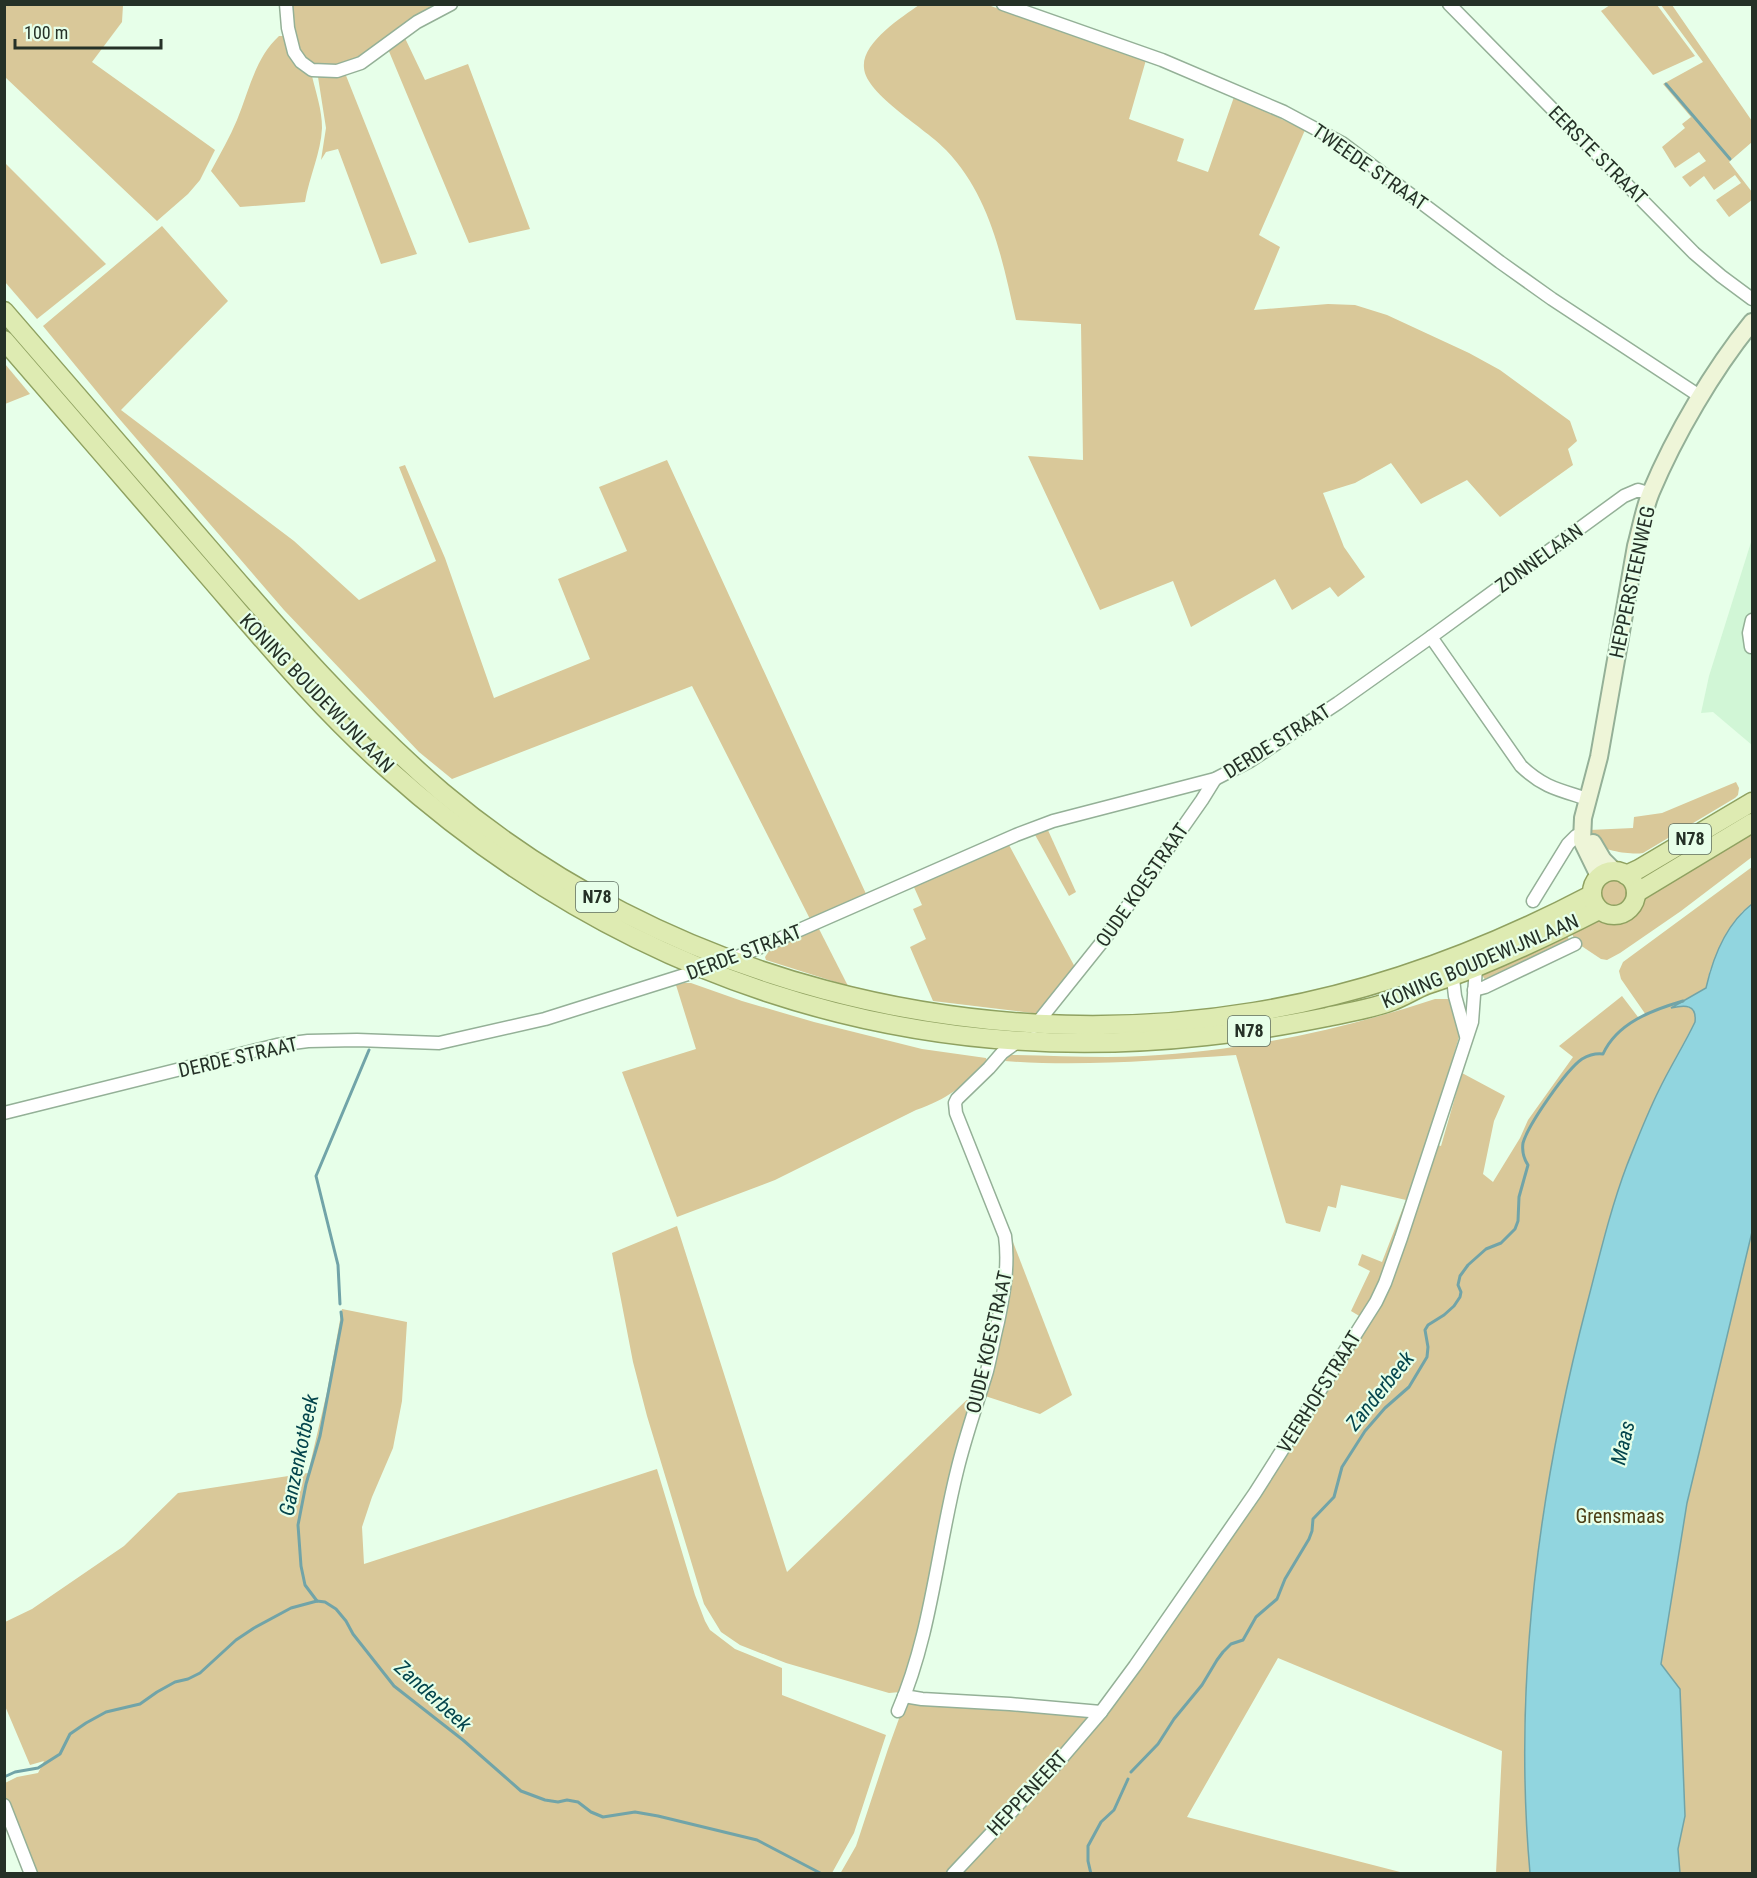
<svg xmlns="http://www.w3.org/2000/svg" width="1757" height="1878" font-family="'Roboto Condensed',sans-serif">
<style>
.built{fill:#d1f6d6}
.green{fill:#d9c899}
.water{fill:#91d5df;stroke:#71a4a8;stroke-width:1.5}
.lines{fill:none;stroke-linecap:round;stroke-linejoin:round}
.stream{stroke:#71a4a8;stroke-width:3}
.street-casing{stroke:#94b097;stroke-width:15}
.secondary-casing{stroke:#94b097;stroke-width:20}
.primary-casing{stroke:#8fa160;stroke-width:21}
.street{stroke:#fff;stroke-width:12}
.secondary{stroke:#eef5d8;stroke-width:16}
.primary{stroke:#deebb2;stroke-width:18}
.labels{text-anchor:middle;stroke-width:4.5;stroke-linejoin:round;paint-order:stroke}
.shield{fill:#e7ffe9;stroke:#5f6f61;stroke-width:1.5}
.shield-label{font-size:18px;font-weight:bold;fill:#253127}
.street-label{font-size:20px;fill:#253127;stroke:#e7ffe9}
.park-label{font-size:20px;fill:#4e4018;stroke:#e7ffe9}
.water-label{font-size:21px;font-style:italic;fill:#04454c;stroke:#e7ffe9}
</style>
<rect width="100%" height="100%" fill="#e7ffe9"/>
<polygon class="built" points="1752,539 1752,745 1713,712 1701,713 1709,676"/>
<g class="green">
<polygon points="4,5 123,5 122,22 92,62 215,150 200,180 188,194 157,221 5,77"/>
<polygon points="291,5 441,5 356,60 340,65 323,67 310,63 302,57 293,37"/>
<path d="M919,5H988L1146,60L1129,119L1184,139L1177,161L1208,172L1234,97L1305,130L1259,235L1280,247L1254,310L1328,304L1355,305L1387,315L1469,353L1500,370L1570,421L1577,441L1568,449L1573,465L1500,517L1467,480L1421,504L1391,463L1355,483L1323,493L1344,547L1365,577L1338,597L1330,587L1292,610L1275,579L1191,627L1173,581L1100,610L1028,456L1083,460L1081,324L1016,320C1002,259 991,197 946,150C927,129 866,95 864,68C861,43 902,17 919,5Z"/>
<polygon points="1610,5 1657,5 1695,56 1653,75 1601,11"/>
<polygon points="1661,5 1672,5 1752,121 1752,142 1729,162 1752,192 1752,200 1729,217 1716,200 1741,183 1735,175 1714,190 1704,176 1690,187 1682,177 1706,161 1699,152 1675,168 1662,147 1685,128 1682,124 1691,117 1663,84 1703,62"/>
<path d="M279,36H284L301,69L312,76C316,93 322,110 322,128C321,153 309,177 305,202L240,207L211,171C220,154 230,137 237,120C249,91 255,58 279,36Z"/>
<polygon points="404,36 425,80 468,64 530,229 469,243 388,49"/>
<polygon points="345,73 417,254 381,264 338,149 326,152 321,160 326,128 318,77"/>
<polygon points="5,163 106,264 37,319 5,282"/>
<polygon points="162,226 228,301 121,410 294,541 359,600 436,561 399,467 405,465 445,558 494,698 590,659 558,579 627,551 599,487 667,460 867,896 811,921 692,686 452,779 419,752 284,610 116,415 43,326"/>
<polygon points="5,364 30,394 5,404 4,404"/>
<path d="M1736,782L1739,788L1738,795L1735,798L1643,853C1632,855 1603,851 1596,843C1593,840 1592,834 1589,830L1633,828L1634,817L1662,813Z"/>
<polygon points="1047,828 1076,892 1069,896 1034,833"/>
<polygon points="1752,828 1752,857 1681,911 1620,953 1607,960 1601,959 1580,945 1575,940 1569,928 1599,917 1613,920 1626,917 1635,910 1640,898"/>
<polygon points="1009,845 1076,969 1040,1014 933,1001 910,947 926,939 913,909 922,905 913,885"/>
<path d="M1752,867V904L1742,912L1710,970L1706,988L1674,1007C1686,1005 1697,1007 1695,1022C1669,1069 1646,1115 1627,1165C1610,1210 1599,1258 1587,1304C1539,1489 1514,1682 1530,1873H1496L1502,1751L1278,1658L1187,1817L1404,1873L961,1874L999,1834L1113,1706L1237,1528L1391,1286L1393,1282L1381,1278L1361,1317L1351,1311L1370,1271L1358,1265L1362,1254L1382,1262L1406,1200L1341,1185L1336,1208L1328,1206L1320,1232L1286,1223L1236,1055C1159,1060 1082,1067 1005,1061L1010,1055C1054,1055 1099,1059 1143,1056C1242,1051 1341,1030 1435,999H1451L1459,1037L1428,1142L1441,1146L1462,1073L1505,1096L1494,1121L1483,1174L1493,1182L1520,1138L1528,1120L1573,1057L1559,1046L1622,996L1638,1017L1646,1015L1621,979L1619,971L1623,962Z"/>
<circle cx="1613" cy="893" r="14"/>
<polygon points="818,927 848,986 766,960 765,957 769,951"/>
<polygon points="1565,930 1570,942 1486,981 1481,974"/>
<path d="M684,983H691L742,1001L814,1022L922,1049L986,1058L988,1064C962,1086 948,1099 916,1110L775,1180L677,1217L622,1072L696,1049L676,985Z"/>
<polygon points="1752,1225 1752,1873 1680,1873 1678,1849 1685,1816 1577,1382 1701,1442"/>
<polygon points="677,1226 787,1572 976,1391 916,1646 900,1692 889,1693 786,1663 740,1645 721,1632 704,1604 647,1416 633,1362 612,1253"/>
<polygon points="1013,1242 1072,1395 1040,1414 982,1395 1009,1243"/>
<polygon points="342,1309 407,1322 402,1401 393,1448 372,1497 362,1527 364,1564 657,1469 695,1595 705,1621 710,1630 735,1649 782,1668 782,1695 886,1735 854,1833 832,1873 33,1873 5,1796 5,1783 17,1777 38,1773 44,1761 30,1765 5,1706 5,1622 32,1609 124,1546 178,1493 308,1473 327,1392"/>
<polygon points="905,1702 1000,1707 1091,1717 947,1873 840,1874 856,1846 861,1831 888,1749"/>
</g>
<path class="water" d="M1752,904V1232L1687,1503L1661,1664L1680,1689L1685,1816L1678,1849L1680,1873H1530C1513,1684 1539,1488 1587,1304C1599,1258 1610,1210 1627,1165C1637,1140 1647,1114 1659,1090C1670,1067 1684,1045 1695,1022C1697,1004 1685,1005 1671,1008L1706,988C1713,957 1726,924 1752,904Z"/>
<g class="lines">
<g class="stream">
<polyline points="1666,84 1730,159"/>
<polyline points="340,1304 338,1265 316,1176 369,1050"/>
<polyline points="317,1601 305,1585 301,1566 298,1525 306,1484 320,1436 342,1320 341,1312"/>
<path d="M1131,1772L1158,1744L1174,1719L1202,1685L1217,1660L1223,1652L1231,1644L1243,1640L1256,1617L1277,1599L1285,1579L1309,1539L1312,1531L1313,1519L1334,1497L1342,1467L1365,1431L1385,1408L1409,1387L1427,1357L1428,1347L1425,1330L1428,1325L1444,1315L1454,1306L1460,1297L1461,1292L1458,1285L1460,1276L1468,1265L1486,1249L1501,1243L1515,1229L1518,1221L1519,1197L1528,1165C1524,1159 1522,1150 1523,1143C1528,1125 1566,1070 1582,1059C1589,1055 1595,1053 1603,1054C1617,1023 1652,1010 1683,1001"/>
<polyline points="4,1777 15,1772 38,1768 60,1754 70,1734 86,1723 106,1712 140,1704 157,1692 175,1682 188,1679 200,1673 236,1640 254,1628 291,1608 317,1601 325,1602 336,1609 346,1621 353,1634 394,1686 463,1740 521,1791 545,1800 558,1802 567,1800 578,1802 591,1812 603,1817 635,1812 658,1816 757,1840 822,1874"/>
<polyline points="1091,1874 1088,1861 1088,1846 1101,1822 1114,1810 1128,1779"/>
</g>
<g class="street-casing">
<g id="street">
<polyline points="286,4 288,28 294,52 301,62 312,70 337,71 361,63 417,22 451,4"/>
<polyline points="1003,4 1162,60 1284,112 1342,143 1500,262 1552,299 1701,397"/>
<polyline points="1449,4 1694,253 1721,276 1752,299"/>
<path d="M1431,637L1521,766C1544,788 1560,790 1588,799"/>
<polyline points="1751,647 1749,633 1752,620"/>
<polyline points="1533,901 1568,844 1576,836 1584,832"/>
<polyline points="729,960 747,953 1016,835 1053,821 1215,779 1250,761 1338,703 1431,637 1624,496 1638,490 1651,494"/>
<polyline points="1452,970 1455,996 1466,1036"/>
<polyline points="1474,990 1485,987 1575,944"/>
<polyline points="1034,1027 1106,937 1202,800 1215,779"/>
<polyline points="4,1113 277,1045 308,1041 357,1040 439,1043 545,1019 707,968"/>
<polyline points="904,1696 922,1699 1010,1704 1101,1712"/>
<path d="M898,1711C931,1635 937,1551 957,1471C965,1437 977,1404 987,1371C991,1355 994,1338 998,1322C1004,1293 1009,1265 1005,1236L956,1113L955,1103L957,1099L989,1068L1002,1053L1021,1039"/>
<polyline points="4,1805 31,1874"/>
<polyline points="953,1874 1059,1761 1101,1712 1135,1666 1255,1493 1376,1302 1385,1283 1401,1238 1472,1022 1476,968"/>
</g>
</g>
<g class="secondary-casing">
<g id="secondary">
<polyline points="1593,843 1603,860 1614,871"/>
<path d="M1599,876L1582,841L1583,818L1599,757L1636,546C1641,528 1644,509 1651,492C1675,435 1713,370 1752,322"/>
</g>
</g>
<g class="primary-casing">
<g id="primary">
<path d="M4,311C72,390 140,468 208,547C282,633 356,718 442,792C663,979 970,1059 1254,1012C1372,993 1486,950 1591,895"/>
<path d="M4,340C72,419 140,497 208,576C265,642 322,711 388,769C618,975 899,1070 1206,1036C1247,1032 1287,1025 1327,1017C1349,1012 1371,1009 1392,1001C1403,997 1414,990 1426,985C1444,979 1462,973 1479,966C1520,949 1560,930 1599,910"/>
<circle cx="1614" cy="893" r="22"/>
<polyline points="1626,875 1639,869 1752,802"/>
<polyline points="1636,893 1752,823"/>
</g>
</g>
<use href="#street" class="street"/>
<use href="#secondary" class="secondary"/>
<use href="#primary" class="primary"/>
</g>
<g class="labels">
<g class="shield">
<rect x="1669" y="824" width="42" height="30" rx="4.5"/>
<rect x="576" y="882" width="42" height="30" rx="4.5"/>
<rect x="1228" y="1016" width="42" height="30" rx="4.5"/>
</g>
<g class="shield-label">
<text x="1690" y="845">N78</text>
<text x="597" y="903">N78</text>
<text x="1249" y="1037">N78</text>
</g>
<g class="street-label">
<text transform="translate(1598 155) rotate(45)" y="7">EERSTE STRAAT</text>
<text transform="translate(1370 167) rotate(35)" y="7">TWEEDE STRAAT</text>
<text transform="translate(1539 558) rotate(-36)" y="7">ZONNELAAN</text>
<text transform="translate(1632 582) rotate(-78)" y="7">HEPPERSTEENWEG</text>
<text transform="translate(317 693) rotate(46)" y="7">KONING BOUDEWIJNLAAN</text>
<text transform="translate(1277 741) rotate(-32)" y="7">DERDE STRAAT</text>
<text transform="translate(1142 885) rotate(-55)" y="7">OUDE KOESTRAAT</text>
<text transform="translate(744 952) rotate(-21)" y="7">DERDE STRAAT</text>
<text transform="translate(1480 961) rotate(-23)" y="7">KONING BOUDEWIJNLAAN</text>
<text transform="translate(238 1057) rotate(-13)" y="7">DERDE STRAAT</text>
<text transform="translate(989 1342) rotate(-77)" y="7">OUDE KOESTRAAT</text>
<text transform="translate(1319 1392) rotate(-58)" y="7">VEERHOFSTRAAT</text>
<text transform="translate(1027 1793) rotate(-47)" y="7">HEPPENEERT</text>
</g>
<g class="park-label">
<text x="1620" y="1523">Grensmaas</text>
</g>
<g class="water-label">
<text transform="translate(1380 1391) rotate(-51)" y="7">Zanderbeek</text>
<text transform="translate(1623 1443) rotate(-77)" y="7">Maas</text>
<text transform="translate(299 1455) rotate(-78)" y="7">Ganzenkotbeek</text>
<text transform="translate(433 1696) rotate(42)" y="7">Zanderbeek</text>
</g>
</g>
<rect width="1757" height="1878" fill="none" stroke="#253127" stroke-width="12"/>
<path d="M15 39v9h146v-9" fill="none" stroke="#253127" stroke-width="3"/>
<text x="24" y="39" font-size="18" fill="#253127" stroke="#e7ffe9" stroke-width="4.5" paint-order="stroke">100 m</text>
</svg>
